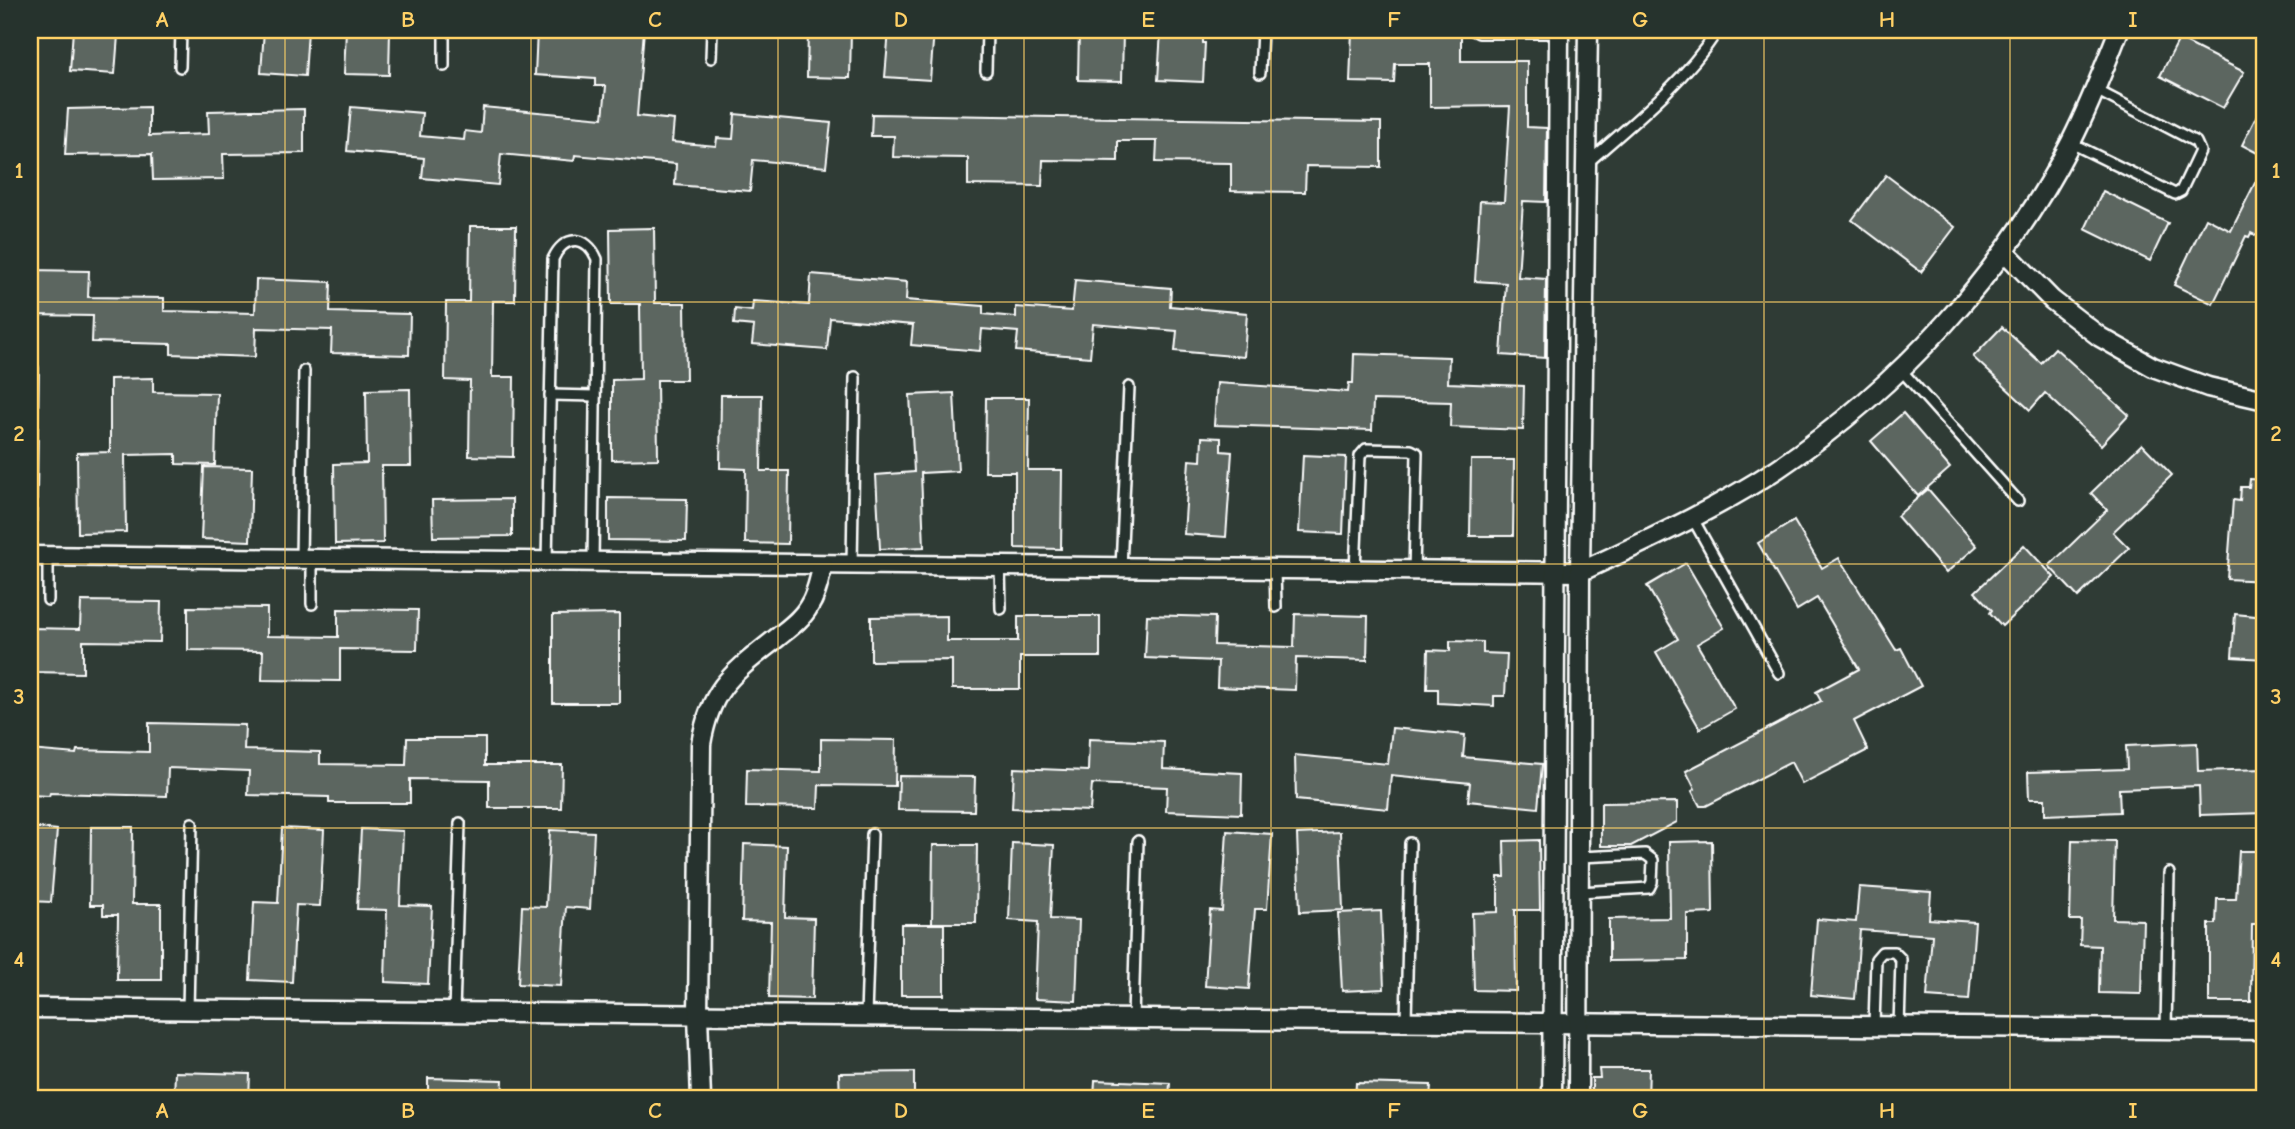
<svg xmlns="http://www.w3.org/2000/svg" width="2295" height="1129" font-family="'Comic Neue',sans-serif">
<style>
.building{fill:#5b6661;stroke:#fff;stroke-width:2}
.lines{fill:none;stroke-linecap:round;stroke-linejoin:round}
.service-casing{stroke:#fff;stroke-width:14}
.minor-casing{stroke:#fff;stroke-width:23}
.service{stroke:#26332d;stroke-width:9}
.minor{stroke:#26332d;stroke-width:18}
.grid{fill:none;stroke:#ffd166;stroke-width:2;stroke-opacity:0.55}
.neatline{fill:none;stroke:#ffd166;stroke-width:2.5}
.grid-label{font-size:23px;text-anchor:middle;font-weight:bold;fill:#ffd166}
</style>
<rect width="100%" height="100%" fill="#2f3b35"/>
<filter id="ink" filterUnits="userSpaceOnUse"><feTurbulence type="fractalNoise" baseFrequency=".0143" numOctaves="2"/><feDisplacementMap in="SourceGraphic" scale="14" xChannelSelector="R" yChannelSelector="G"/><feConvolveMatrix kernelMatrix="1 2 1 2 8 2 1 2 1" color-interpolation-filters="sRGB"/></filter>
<g filter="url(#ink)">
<g class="building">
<polygon points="73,30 116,30 116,35 118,35 115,74 70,71"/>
<polygon points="264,30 308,30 305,76 261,73"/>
<polygon points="346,30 390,30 389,75 344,74"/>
<polygon points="537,30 644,30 637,116 674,120 672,142 716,146 717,138 733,139 735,114 831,123 826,167 753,160 750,191 675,185 676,164 575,155 574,161 501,154 498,185 422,178 424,158 347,151 351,107 422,113 420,136 464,140 465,131 481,133 483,107 603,118 606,86 595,86 595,79 535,75"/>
<polygon points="808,30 851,30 850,78 807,77"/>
<polygon points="889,30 934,30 930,80 885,77"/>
<polygon points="1079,30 1123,30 1122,81 1078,80"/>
<polygon points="1161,30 1203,30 1203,43 1205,43 1203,82 1158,80"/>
<polygon points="1352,30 1461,30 1461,61 1527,61 1527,127 1547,128 1546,202 1523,201 1518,277 1546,279 1545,358 1501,355 1506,283 1475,281 1480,201 1504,202 1510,106 1430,107 1430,64 1395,64 1394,83 1350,82"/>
<polygon points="2179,39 2244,72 2223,108 2160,76"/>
<polygon points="2265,99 2265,157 2242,145"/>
<polygon points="149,107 149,136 209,134 208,111 304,109 304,153 223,154 224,179 153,180 152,154 65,155 68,109"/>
<polygon points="872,114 1381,122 1381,167 1306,166 1305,192 1231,191 1231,163 1156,162 1157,141 1118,141 1118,161 1043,160 1042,186 968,185 968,158 893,157 894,136 871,136"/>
<polygon points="2265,163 2265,240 2251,233 2249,237 2246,236 2213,304 2174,285 2206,218 2231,231"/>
<polygon points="1886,175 1955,227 1921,272 1852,220"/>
<polygon points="2103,191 2168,223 2150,261 2085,229"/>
<polygon points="470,226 516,226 515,301 493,301 492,377 514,377 513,457 469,456 470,381 445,380 446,302 469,302"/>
<polygon points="654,228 655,303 685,303 686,380 657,380 658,459 612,460 612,380 641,379 640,304 611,304 610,229"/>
<polygon points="30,270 89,271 88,297 164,298 164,311 255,313 256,279 331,282 330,312 410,314 409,355 331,353 332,330 256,328 255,357 171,354 171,344 92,342 93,316 30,315"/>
<polygon points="811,274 907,282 906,300 983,306 983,314 1016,317 1016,307 1072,311 1075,280 1171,288 1170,306 1247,313 1244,357 1175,351 1177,331 1093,324 1090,357 1016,351 1018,332 982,329 980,351 911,345 913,325 830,318 827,350 752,344 754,326 734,324 735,309 752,311 753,301 809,305"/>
<polygon points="2002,327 2041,363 2055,348 2129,415 2101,445 2045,393 2030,410 1973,357"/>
<polygon points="1354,354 1449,357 1448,383 1524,386 1523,430 1450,427 1451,402 1373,400 1372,430 1214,425 1217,383 1348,392 1349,383 1353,383"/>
<polygon points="153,378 153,392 217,393 215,465 176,464 176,454 125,455 126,532 78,533 77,453 110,452 110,379"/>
<polygon points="410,389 411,466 382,466 383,543 335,544 334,464 367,463 366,390"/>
<polygon points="954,393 958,471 921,473 924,547 880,549 876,475 914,472 910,395"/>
<polygon points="721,395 762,395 761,471 789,471 788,544 745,543 746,469 720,468"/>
<polygon points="986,398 1029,398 1028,470 1062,470 1061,549 1015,548 1015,472 985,472"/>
<polygon points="1903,413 1950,468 1918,496 1871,441"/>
<polygon points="1202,437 1221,438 1221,451 1232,452 1226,537 1184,534 1189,460 1201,461"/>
<polygon points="2142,444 2172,475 2113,532 2129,548 2078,597 2049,566 2107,510 2091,493"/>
<polygon points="1303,455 1346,457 1343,534 1299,532"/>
<polygon points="1471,460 1514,460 1513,536 1470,536"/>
<polygon points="204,467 252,468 250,541 201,539"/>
<polygon points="2250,479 2265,480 2265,581 2227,579 2233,500 2240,501 2241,487 2249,487"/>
<polygon points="1928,489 1977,546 1946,573 1897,516"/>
<polygon points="608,498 687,499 686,541 608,540"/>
<polygon points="512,499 512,536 433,537 432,500"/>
<polygon points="1794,521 1822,568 1839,558 1896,650 1901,648 1921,686 1854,721 1868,750 1802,784 1791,762 1706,806 1700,806 1692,791 1695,789 1686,771 1821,701 1816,692 1859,669 1817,598 1797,610 1758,543"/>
<polygon points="2024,545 2054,577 2002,626 1990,613 1992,610 1975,592"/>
<polygon points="1686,563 1724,628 1697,644 1735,709 1700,729 1656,652 1678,639 1647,586"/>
<polygon points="81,601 161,602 160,642 83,641 83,673 30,672 30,628 80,629"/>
<polygon points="188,607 267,608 267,636 338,637 338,609 418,610 417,650 340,649 340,681 262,680 263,651 188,650"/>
<polygon points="619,614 619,703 553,703 553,615"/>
<polygon points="1295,614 1368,616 1367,660 1296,658 1295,690 1217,687 1218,661 1145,658 1147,615 1215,617 1214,645 1294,647"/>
<polygon points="2235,614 2265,617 2265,659 2232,657"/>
<polygon points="947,616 947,641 1018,641 1018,616 1100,616 1100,657 1020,657 1020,689 952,689 952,660 871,661 871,617"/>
<polygon points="1450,641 1483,642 1483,653 1507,654 1505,696 1494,696 1494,706 1438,703 1438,689 1427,689 1428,650 1450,651"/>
<polygon points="149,723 245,725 244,750 320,752 320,764 406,765 407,738 485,738 485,765 562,765 561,808 489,808 489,780 410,779 410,803 329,803 329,797 248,795 249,771 168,768 167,796 50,793 49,796 30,795 30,750 76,754 77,750 149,752"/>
<polygon points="1392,728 1465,735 1463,757 1542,764 1538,808 1468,801 1470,783 1391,775 1388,809 1296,800 1295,755 1388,764"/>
<polygon points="821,739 896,740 895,786 819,785 818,808 746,807 747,769 821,771"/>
<polygon points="1089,739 1164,742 1163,769 1242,773 1241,814 1166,811 1167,787 1092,784 1090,811 1012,808 1014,768 1088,771"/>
<polygon points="2197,743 2198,771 2265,769 2265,813 2200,815 2199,786 2119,789 2120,812 2045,815 2045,799 2029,799 2028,772 2127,769 2126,746"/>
<polygon points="899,776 975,777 974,811 898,810"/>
<polygon points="1677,802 1677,822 1631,846 1601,846 1601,803"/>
<polygon points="30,827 57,830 51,902 30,901"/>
<polygon points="91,827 133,827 132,904 161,904 161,980 117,980 118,915 103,915 103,905 90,905"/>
<polygon points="282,828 324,830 320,906 296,905 292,982 250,980 254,902 278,903"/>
<polygon points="361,829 403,831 400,905 432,906 428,984 385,982 387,910 357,909"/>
<polygon points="550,830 594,832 590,909 566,907 561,986 518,984 522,906 546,907"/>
<polygon points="1227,831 1272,834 1267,909 1255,909 1249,989 1205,986 1210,910 1222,911"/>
<polygon points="1340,832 1343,910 1300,912 1297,834"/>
<polygon points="1539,840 1540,910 1515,910 1516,991 1474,990 1472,913 1498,912 1498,877 1505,877 1504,841"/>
<polygon points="2072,840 2115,841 2113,919 2143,920 2141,994 2099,993 2100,946 2080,945 2081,920 2070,920"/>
<polygon points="1712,841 1713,913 1687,914 1687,960 1609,961 1609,919 1670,918 1669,842"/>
<polygon points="1012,843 1054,845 1050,919 1079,920 1076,1001 1035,999 1038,922 1009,920"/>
<polygon points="744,844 787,846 785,917 814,918 812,999 769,998 771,922 742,921"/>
<polygon points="933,845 977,845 976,923 932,923"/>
<polygon points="2239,851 2265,851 2265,924 2252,924 2251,1002 2209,1002 2209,924 2216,924 2217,899 2236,899"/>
<polygon points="1859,887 1931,892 1929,919 1975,922 1969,1000 1927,997 1932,935 1860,930 1855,999 1811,995 1817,919 1856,922"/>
<polygon points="1381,911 1384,989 1342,991 1338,913"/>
<rect x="901" y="924" width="43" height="71"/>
<polygon points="1599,1069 1649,1069 1648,1099 1592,1099 1592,1078 1600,1078"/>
<polygon points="175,1072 250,1074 249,1099 174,1099"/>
<polygon points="914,1072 914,1099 840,1099 839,1073"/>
<polygon points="428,1078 503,1080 502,1099 428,1099"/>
<polygon points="1095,1080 1170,1083 1169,1099 1094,1099"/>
<polygon points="1356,1083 1431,1085 1430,1099 1355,1099"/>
</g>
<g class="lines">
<g class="service-casing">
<g id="service">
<polyline points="1473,30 1479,33 1559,33"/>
<polyline points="711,58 712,30"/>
<polyline points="444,66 444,30"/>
<polyline points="180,67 181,30"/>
<polyline points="986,71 987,30"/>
<polyline points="1260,73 1262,30"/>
<polyline points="2071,143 2175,194 2181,191 2200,151 2196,142 2096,90"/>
<path d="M1586,164C1633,123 1684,82 1718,30"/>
<polyline points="1901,370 2018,501"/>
<polyline points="550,395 595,396"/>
<polyline points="1693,519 1779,673"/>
<polyline points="30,556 33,368"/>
<polyline points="48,556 48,600"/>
<polyline points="301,559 304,371"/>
<polyline points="312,559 312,604"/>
<path d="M547,562L553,259C564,235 586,234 597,259L593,562"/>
<polyline points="852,565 855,377"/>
<polyline points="1000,567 1001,609"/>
<polyline points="1121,568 1129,387"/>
<polyline points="1275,570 1276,607"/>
<polyline points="1355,571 1360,456 1366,449 1411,450 1417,453 1414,572"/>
<polyline points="1579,892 1649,888 1652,882 1653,860 1645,854 1579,857"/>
<polyline points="188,1010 192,823"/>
<polyline points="454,1012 460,823"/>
<polyline points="866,1016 872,834"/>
<polyline points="1133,1019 1138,841"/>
<polyline points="1406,1022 1410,843"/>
<polyline points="1874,1026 1876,959 1882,952 1894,952 1901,959 1899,1027"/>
<polyline points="2166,1029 2169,873"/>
</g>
</g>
<g class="minor-casing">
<g id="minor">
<polyline points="2004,251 2052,300 2100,337 2153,367 2208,387 2265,400"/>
<path d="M30,556L1580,572C1648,540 1715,510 1777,469C1899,387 2004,273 2071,142C2090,105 2104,68 2119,30"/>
<polyline points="30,1008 2265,1030"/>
<path d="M701,1099L698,1015L701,744C711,685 735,672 778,637C789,628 802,619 809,606C817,594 819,579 823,565"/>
<polyline points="1552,1099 1559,30"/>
<polyline points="1578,1099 1580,572 1588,30"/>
</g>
</g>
<use href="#service" class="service"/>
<use href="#minor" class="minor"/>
</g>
</g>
<path class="grid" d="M285,30V1099M531,30V1099M778,30V1099M1024,30V1099M1271,30V1099M1517,30V1099M1764,30V1099M2010,30V1099M30,302H2265M30,564H2265M30,828H2265"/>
<rect width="2295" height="1129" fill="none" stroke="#26332d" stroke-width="77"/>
<rect x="38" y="38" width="2218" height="1052" class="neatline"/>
<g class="grid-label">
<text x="162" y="27">A</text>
<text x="408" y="27">B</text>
<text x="655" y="27">C</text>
<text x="901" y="27">D</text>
<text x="1148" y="27">E</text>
<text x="1394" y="27">F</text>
<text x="1640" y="27">G</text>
<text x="1887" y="27">H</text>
<text x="2133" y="27">I</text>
<text x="19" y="178">1</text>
<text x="2276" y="178">1</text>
<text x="19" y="441">2</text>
<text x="2276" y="441">2</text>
<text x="19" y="704">3</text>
<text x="2276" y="704">3</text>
<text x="19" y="967">4</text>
<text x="2276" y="967">4</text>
<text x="162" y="1118">A</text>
<text x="408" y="1118">B</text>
<text x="655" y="1118">C</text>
<text x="901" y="1118">D</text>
<text x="1148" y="1118">E</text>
<text x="1394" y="1118">F</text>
<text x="1640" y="1118">G</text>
<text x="1887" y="1118">H</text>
<text x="2133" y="1118">I</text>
</g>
</svg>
